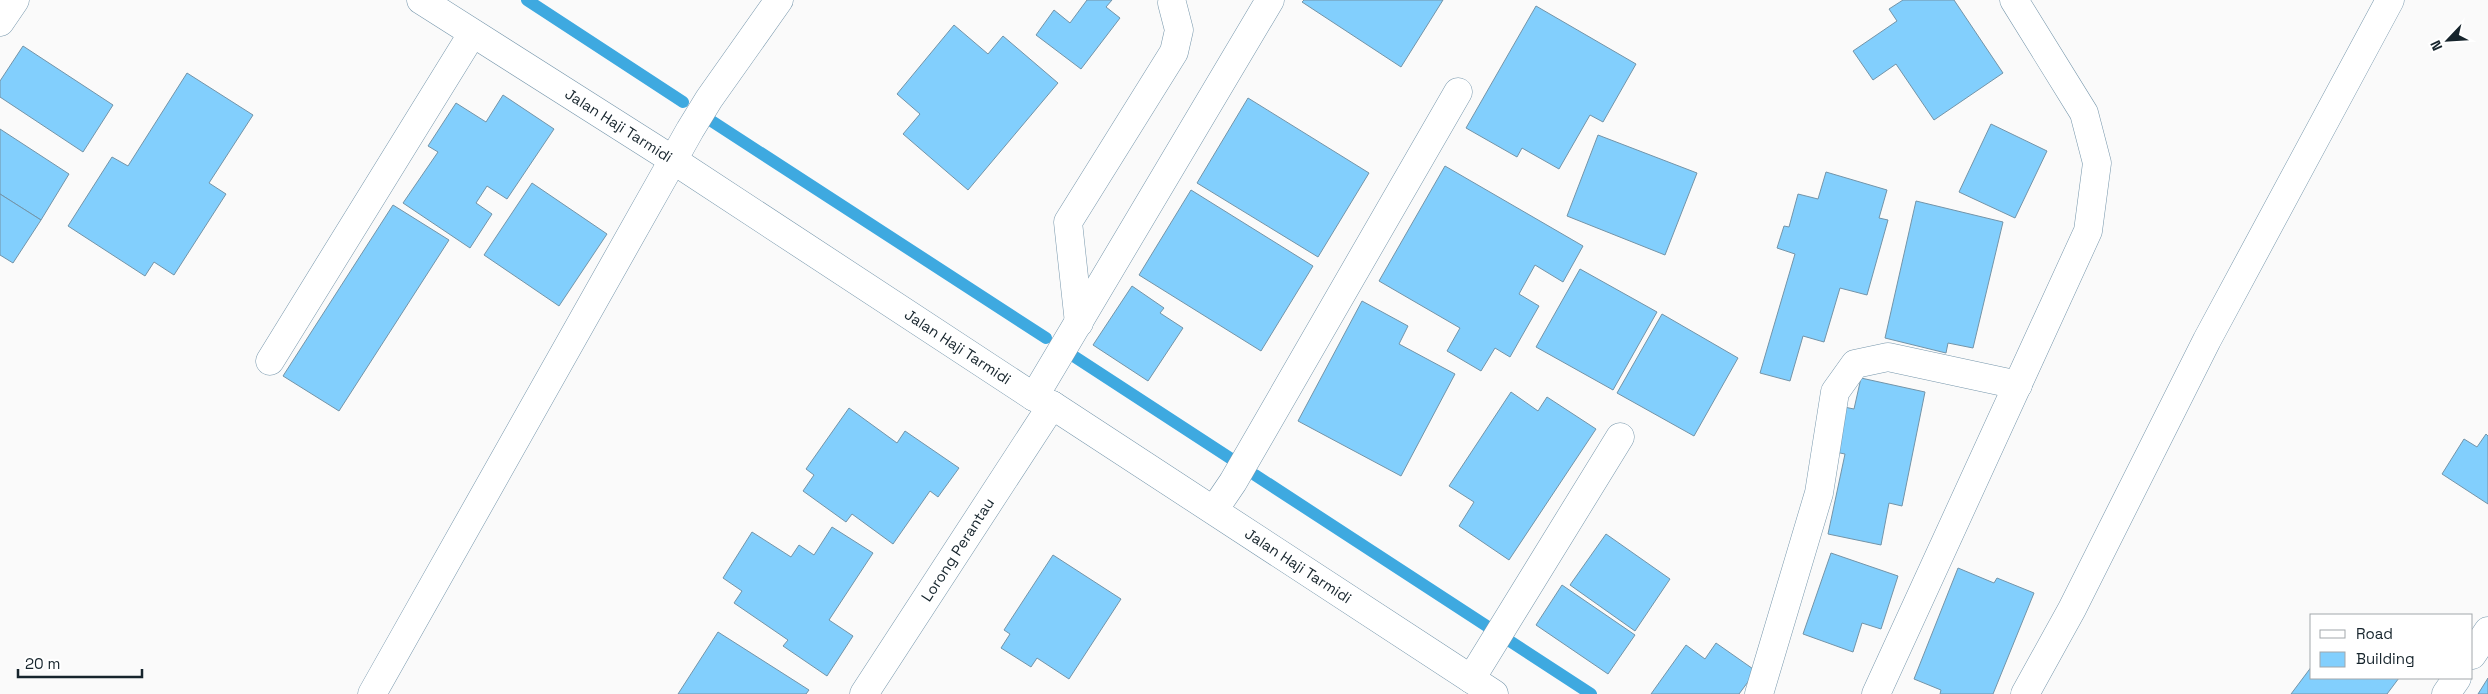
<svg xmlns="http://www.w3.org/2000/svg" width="2488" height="694" font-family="'Space Grotesk',sans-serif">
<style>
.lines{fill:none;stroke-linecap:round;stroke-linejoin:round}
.stream{stroke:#3ea9e0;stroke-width:12}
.building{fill:#82cffd;stroke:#7394a8}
.minor-casing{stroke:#7797ac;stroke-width:29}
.minor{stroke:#fff;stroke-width:28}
.labels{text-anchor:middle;stroke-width:4.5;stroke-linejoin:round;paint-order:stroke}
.street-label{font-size:15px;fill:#16242c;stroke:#fff}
</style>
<rect width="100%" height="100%" fill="#fafafa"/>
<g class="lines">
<g class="stream">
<polyline points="527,0 683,102"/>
<polyline points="710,120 1046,338"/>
<polyline points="1075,357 1233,460"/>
<polyline points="1255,475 1591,694"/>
</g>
</g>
<g class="building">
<polygon points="1087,0 1112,0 1106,7 1120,18 1081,69 1036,35 1054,10 1070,23"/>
<polygon points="1304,0 1443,0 1401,67 1302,2"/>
<polygon points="1903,0 1954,0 2003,73 1934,120 1896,64 1873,80 1853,51 1897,21 1889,9"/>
<polygon points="1536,6 1636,64 1603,122 1590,115 1559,169 1522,148 1517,157 1466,128"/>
<polygon points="954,25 988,54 1003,36 1058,83 968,190 903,134 920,114 897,94"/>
<polygon points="23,46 113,105 83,152 0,97 0,81"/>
<polygon points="187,73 253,115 209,183 226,194 174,275 154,262 145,276 68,226 112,157 128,166"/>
<polygon points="503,95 554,129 507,199 487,186 476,203 492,214 470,248 403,203 438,152 428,146 456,103 486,122"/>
<polygon points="1248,98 1369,173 1318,257 1197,183"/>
<polygon points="1991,124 2047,151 2015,218 1959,192"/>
<polygon points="0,129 69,174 41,220 0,194"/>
<polygon points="1598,135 1697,173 1665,255 1567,216"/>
<polygon points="1445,166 1583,246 1563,282 1535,265 1519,294 1539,306 1510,357 1495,348 1481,371 1447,351 1460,328 1379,281"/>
<polygon points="1826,172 1887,190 1879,218 1888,220 1867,295 1840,288 1824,342 1803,336 1790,381 1760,373 1795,254 1777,248 1784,226 1789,227 1798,194 1818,199"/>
<polygon points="532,183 607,234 559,306 484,255"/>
<polygon points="1191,190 1313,266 1261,351 1139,275"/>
<polygon points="0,194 41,220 13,263 0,255"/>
<polygon points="1916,201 2003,222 1973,348 1948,343 1946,353 1885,338"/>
<polygon points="393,205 449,240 339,411 283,376"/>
<polygon points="1580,269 1657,312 1613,390 1536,347"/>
<polygon points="1132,286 1164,308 1160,313 1183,328 1148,381 1093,345"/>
<polygon points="1362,301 1408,326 1399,344 1455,374 1401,476 1298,421"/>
<polygon points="1662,314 1738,358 1694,436 1617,393"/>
<polygon points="1861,378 1925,392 1902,506 1889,503 1881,545 1828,534 1845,454 1830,451 1839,406 1854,409"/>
<polygon points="1511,392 1538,411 1547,397 1596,429 1509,560 1459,526 1474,502 1449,486"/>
<polygon points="849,408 897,443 905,431 959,468 938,497 930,491 893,544 852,514 846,522 803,491 814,475 806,469"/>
<polygon points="2486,434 2488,436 2488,504 2442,474 2464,439 2477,447"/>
<polygon points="832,527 873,553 829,620 853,636 827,676 783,646 788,640 734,603 742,591 723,578 752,532 791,557 799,545 814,555"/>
<polygon points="1606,534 1670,579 1635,631 1570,585"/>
<polygon points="1831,553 1898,576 1881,629 1862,623 1853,652 1803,634"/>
<polygon points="1053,555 1121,599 1069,679 1037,658 1031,667 1001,648 1010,634 1004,630"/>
<polygon points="1958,568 1994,583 1997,578 2034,593 1993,694 1940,694 1941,690 1914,679"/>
<polygon points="1562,585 1635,635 1608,674 1536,625"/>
<polygon points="718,632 809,690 806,694 678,694"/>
<polygon points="1716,643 1756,671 1739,694 1651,694 1686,645 1705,659"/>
<polygon points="2312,666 2312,678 2399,678 2387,694 2291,694"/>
<polygon points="2488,678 2488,694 2478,694"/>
</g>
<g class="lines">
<g class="minor-casing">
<g id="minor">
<path id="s1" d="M421,0L673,160L1034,397L1052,405L1494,694"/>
<polyline points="0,22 15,0"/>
<polyline points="1079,323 1068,222 1174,52 1179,30 1172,3"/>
<polyline points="270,361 472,34"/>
<polyline points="1034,397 1270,0"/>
<polyline points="1214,510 1233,482 1458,92"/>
<polyline points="2472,655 2488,631"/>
<polyline points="1471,679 1620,437"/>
<polyline points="372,694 690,130 709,99 779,0"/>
<path id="s2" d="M864,694L1052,405"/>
<polyline points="1759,694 1819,493 1835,392 1855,364 1888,357 2018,385"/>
<polyline points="1876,694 2088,231 2097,163 2084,113 2014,0"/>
<polyline points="2025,694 2072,609 2207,340 2390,0"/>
<polyline points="2446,694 2457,678"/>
</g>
</g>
<use href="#minor" class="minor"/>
</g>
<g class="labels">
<g class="street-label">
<text dy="5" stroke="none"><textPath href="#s1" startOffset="234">Jalan Haji Tarmidi</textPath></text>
<text dy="5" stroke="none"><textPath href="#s1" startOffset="639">Jalan Haji Tarmidi</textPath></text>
<text dy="5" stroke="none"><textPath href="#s2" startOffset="172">Lorong Perantau</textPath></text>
<text dy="5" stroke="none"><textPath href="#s1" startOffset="1044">Jalan Haji Tarmidi</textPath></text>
</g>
</g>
<rect x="2310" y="614" width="162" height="65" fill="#ffffff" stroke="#a2a7ab"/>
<rect x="2320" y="630" width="25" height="8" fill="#ffffff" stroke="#a2a7ab"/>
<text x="2356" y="639" font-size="15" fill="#16242c">Road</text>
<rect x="2320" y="652" width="25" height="15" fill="#82cffd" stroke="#a2a7ab"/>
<text x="2356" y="664" font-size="15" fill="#16242c">Building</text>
<g transform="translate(2448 40) rotate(245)" stroke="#ffffff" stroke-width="4" paint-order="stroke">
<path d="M0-4L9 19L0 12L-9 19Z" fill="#16242c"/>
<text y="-8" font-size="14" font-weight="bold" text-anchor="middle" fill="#16242c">N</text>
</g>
<path d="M18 669v8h124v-8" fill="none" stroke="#16242c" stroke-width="2.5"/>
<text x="25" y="669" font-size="15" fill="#16242c" stroke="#ffffff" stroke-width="4" paint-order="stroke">20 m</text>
</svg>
